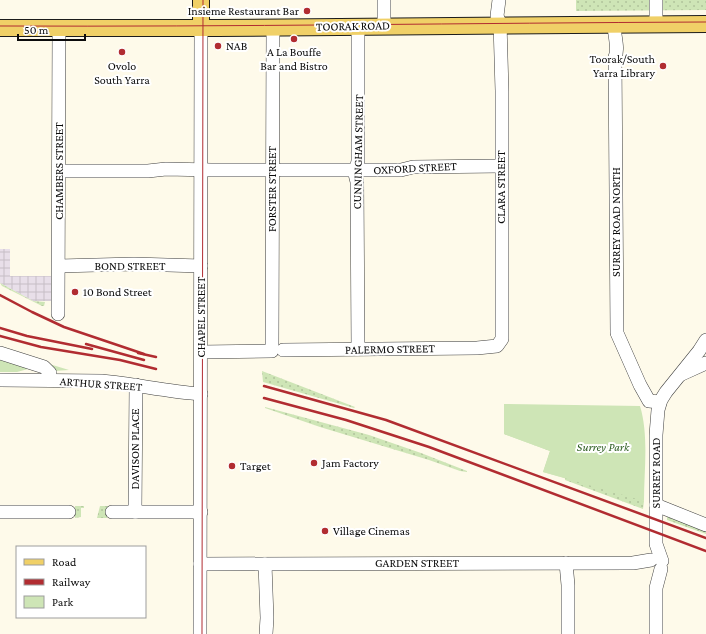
<svg xmlns="http://www.w3.org/2000/svg" width="706" height="634" font-family="'Crimson Pro',serif">
<style>
.industrial{fill:url(#industrial-grid)}
.grass{fill:url(#grass-dots)}
.park{fill:#cee5b6}
.lines{fill:none;stroke-linecap:round;stroke-linejoin:round}
.minor-casing{stroke:#3e3e3e;stroke-width:14}
.major-casing{stroke:#1c1c1c;stroke-width:18}
.minor{stroke:#fff;stroke-width:13}
.major{stroke:#f0d067;stroke-width:16}
.tram{stroke:#b12c31;stroke-width:1}
.rail{stroke:#b12c31;stroke-width:2.5}
.poi-dot{fill:#b12c31;stroke:#fff;stroke-width:1.5}
.labels{text-anchor:middle;stroke-width:4;stroke-linejoin:round;paint-order:stroke}
.poi-label{font-size:12px;fill:#0b0b0b;stroke:#fff;text-anchor:start}
.street-label{font-size:12px;fill:#0b0b0b;stroke:#fff}
.park-label{font-size:12px;font-style:italic;fill:#2c5d20;stroke:#fff}
</style>
<defs>
<pattern id="industrial-grid" width="8" height="8" patternUnits="userSpaceOnUse"><rect width="8" height="8" fill="#e8dfe9"/><path d="M0 4h8M4 0v8" fill="none" stroke="#c6bec6"/></pattern>
<pattern id="grass-dots" width="8" height="8" patternUnits="userSpaceOnUse"><rect width="8" height="8" fill="#cee5b6"/><path d="M2 2h.1M6 6h.1" fill="none" stroke="#b0c39b" stroke-width="1.8" stroke-linecap="round"/></pattern>
</defs>
<rect width="100%" height="100%" fill="#fefaea"/>
<polygon class="industrial" points="0,249 10,249 10,276 51,276 51,301 33,301 0,283"/>
<g class="grass">
<polygon points="576,0 706,0 706,10 576,11"/>
<polygon points="0,283 33,301 45,302 44,306 42,306 2,286"/>
<polygon points="262,371 355,407 354,408 263,382"/>
<polygon points="265,407 369,435 421,453 467,471 467,472 460,471 429,460 320,427 265,408"/>
<polygon points="504,415 644,501 643,509 565,480 565,478 543,472 550,451 504,434"/>
<polygon points="75,506 84,506 84,508 81,508 81,517 75,518"/>
<polygon points="100,506 108,506 107,518 97,518"/>
<polygon points="667,515 706,528 706,534 667,520"/>
</g>
<g class="park">
<polygon points="0,349 69,370 39,372 28,369 17,372 0,372"/>
<path d="M504,404L640,406C649,436 644,470 644,501L543,472L550,451L504,434Z"/>
</g>
<g class="lines">
<g class="minor-casing">
<g id="minor">
<polyline points="656,0 656,24"/>
<path d="M614,25C614,34 619,49 615,57L617,333L640,385L649,401L660,402"/>
<polyline points="384,26 384,0"/>
<polyline points="281,170 401,170 413,167 501,166"/>
<polyline points="59,171 148,171 166,169 211,170 273,170"/>
<polyline points="59,266 134,264 201,266"/>
<polyline points="58,314 59,28"/>
<polyline points="358,349 357,182 355,174 358,161 358,27"/>
<polyline points="283,350 477,348 497,346 502,339 502,91 500,23 497,16 499,0"/>
<polyline points="201,352 272,351 273,28"/>
<polyline points="0,353 44,367 50,373"/>
<polyline points="682,374 706,363"/>
<path d="M0,380L102,381C135,384 168,392 201,394"/>
<polyline points="656,505 706,525"/>
<polyline points="0,512 69,512"/>
<polyline points="112,512 201,512"/>
<polyline points="135,512 136,385"/>
<polyline points="662,561 656,544 656,435 658,410 661,400 666,392 699,351 706,340"/>
<polyline points="566,563 568,585 568,634"/>
<polyline points="200,564 633,563 651,560"/>
<polyline points="265,564 267,618 266,634"/>
<polyline points="200,634 201,28"/>
<polyline points="656,634 656,588 661,569"/>
</g>
</g>
<g class="major-casing">
<g id="major">
<polyline points="201,0 201,28"/>
<polyline points="0,28 216,28 706,24"/>
</g>
</g>
<use href="#minor" class="minor"/>
<use href="#major" class="major"/>
<g class="tram">
<path d="M0,26C235,27 471,23 706,22"/>
<polyline points="202,634 203,0"/>
</g>
<g class="rail">
<polyline points="0,295 32,312 64,327 144,354"/>
<polyline points="0,328 27,336 92,349"/>
<polyline points="0,336 41,347 120,360 156,369"/>
<polyline points="86,344 144,360"/>
<polyline points="138,353 156,357"/>
<polyline points="264,386 386,420 706,538"/>
<polyline points="264,398 346,420 429,447 706,551"/>
</g>
</g>
<g class="poi-dot">
<circle cx="307" cy="11" r="4"/>
<circle cx="294" cy="39" r="4"/>
<circle cx="218" cy="46" r="4"/>
<circle cx="122" cy="52" r="4"/>
<circle cx="663" cy="66" r="4"/>
<circle cx="75" cy="292" r="4"/>
<circle cx="314" cy="463" r="4"/>
<circle cx="232" cy="466" r="4"/>
<circle cx="325" cy="531" r="4"/>
</g>
<g class="labels">
<g class="poi-label">
<text x="299" y="15" text-anchor="end">Insieme Restaurant Bar</text>
<text x="226" y="50">NAB</text>
<text x="294" y="56" text-anchor="middle">A La Bouffe<tspan x="294" dy="14">Bar and Bistro</tspan></text>
<text x="655" y="63" text-anchor="end">Toorak/South<tspan x="655" dy="14">Yarra Library</tspan></text>
<text x="122" y="70" text-anchor="middle">Ovolo<tspan x="122" dy="14">South Yarra</tspan></text>
<text x="83" y="296">10 Bond Street</text>
<text x="322" y="467">Jam Factory</text>
<text x="240" y="470">Target</text>
<text x="333" y="535">Village Cinemas</text>
</g>
<g class="street-label">
<text transform="translate(353 26) rotate(-1)" y="4">TOORAK ROAD</text>
<text transform="translate(358 152) rotate(-89)" y="4">CUNNINGHAM STREET</text>
<text transform="translate(415 168) rotate(-3)" y="4">OXFORD STREET</text>
<text transform="translate(59 171) rotate(-90)" y="4">CHAMBERS STREET</text>
<text transform="translate(501 187) rotate(-90)" y="4">CLARA STREET</text>
<text transform="translate(272 189) rotate(-90)" y="4">FORSTER STREET</text>
<text transform="translate(616 222) rotate(-90)" y="4">SURREY ROAD NORTH</text>
<text x="130" y="270">BOND STREET</text>
<text transform="translate(201 317) rotate(-90)" y="4">CHAPEL STREET</text>
<text transform="translate(390 349) rotate(-1)" y="4">PALERMO STREET</text>
<text transform="translate(101 384) rotate(4)" y="4">ARTHUR STREET</text>
<text transform="translate(135 449) rotate(-90)" y="4">DAVISON PLACE</text>
<text transform="translate(656 473) rotate(-90)" y="4">SURREY ROAD</text>
<text x="417" y="567">GARDEN STREET</text>
</g>
<g class="park-label">
<text x="603" y="451">Surrey Park</text>
</g>
</g>
<rect x="16" y="546" width="130" height="72" fill="#ffffff" stroke="#9d9d9d"/>
<rect x="24" y="559" width="20" height="6" fill="#f0d067" stroke="#9d9d9d"/>
<text x="52" y="566" font-size="12" fill="#0b0b0b">Road</text>
<rect x="24" y="579" width="20" height="6" fill="#b12c31" stroke="#9d9d9d"/>
<text x="52" y="586" font-size="12" fill="#0b0b0b">Railway</text>
<rect x="24" y="596" width="20" height="12" fill="#cee5b6" stroke="#9d9d9d"/>
<text x="52" y="606" font-size="12" fill="#0b0b0b">Park</text>
<path d="M18 34v6h67v-6" fill="none" stroke="#0b0b0b" stroke-width="2"/>
<text x="24" y="34" font-size="12" fill="#0b0b0b" stroke="#ffffff" stroke-width="3" paint-order="stroke">50 m</text>
</svg>
